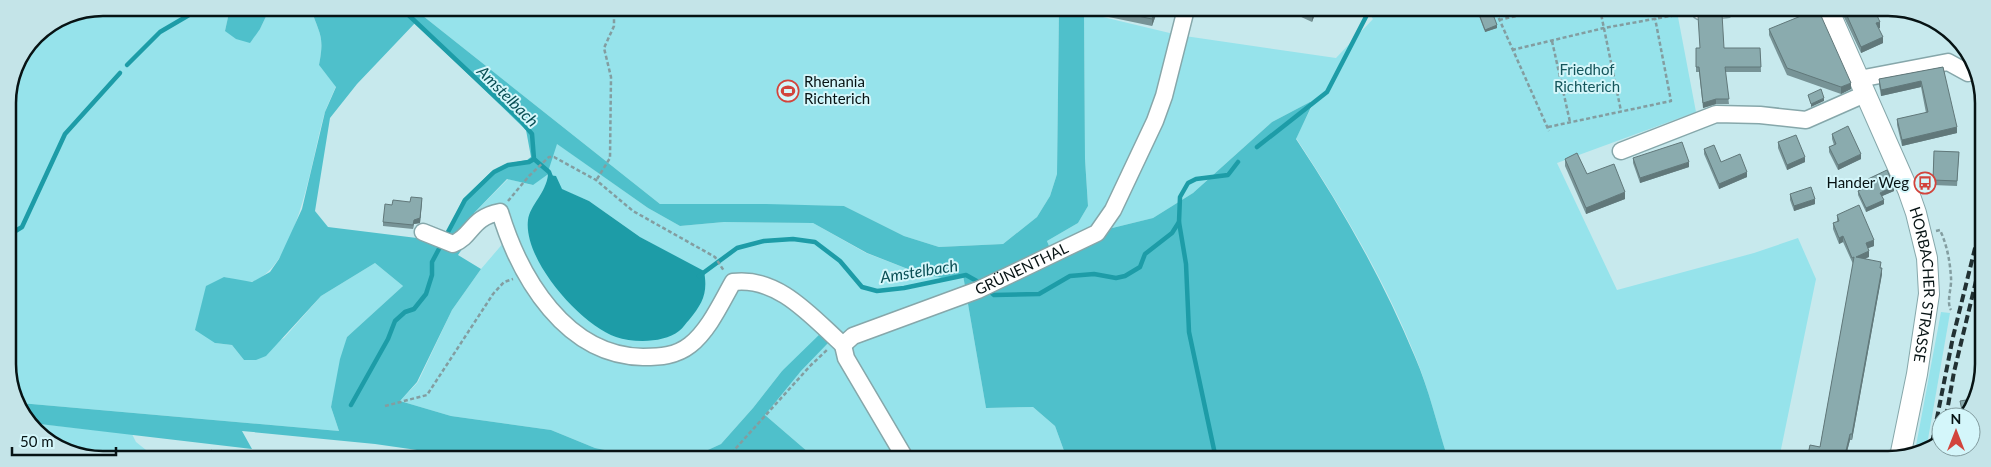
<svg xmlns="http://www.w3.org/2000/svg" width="1991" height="467" font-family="Lato,sans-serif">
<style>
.green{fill:#96e3eb;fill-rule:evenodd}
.forest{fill:#4fc0cb;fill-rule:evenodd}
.water{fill:#1d9ca7}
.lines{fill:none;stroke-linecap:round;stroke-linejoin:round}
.stream{stroke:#1d9ca7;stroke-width:4.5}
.minor-casing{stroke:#86a7aa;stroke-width:19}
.major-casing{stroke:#86a7aa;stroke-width:22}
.path{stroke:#839da0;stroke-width:2.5;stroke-dasharray:4 2.5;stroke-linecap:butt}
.minor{stroke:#fff;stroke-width:16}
.major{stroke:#fff;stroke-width:20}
.rail{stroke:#223133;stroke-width:4;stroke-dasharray:8 4;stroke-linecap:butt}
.wall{fill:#779396}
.shaded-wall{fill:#61787a}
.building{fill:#8aabae;stroke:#61787a}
.labels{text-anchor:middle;stroke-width:4;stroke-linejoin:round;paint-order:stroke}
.park-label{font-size:15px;fill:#15565c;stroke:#d4f6fa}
.poi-label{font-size:15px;fill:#071314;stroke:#d4f6fa;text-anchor:start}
.street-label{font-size:15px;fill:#071314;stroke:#d4f6fa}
.water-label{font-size:16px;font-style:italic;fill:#084e54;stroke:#d4f6fa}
.rim{fill:none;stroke:#071314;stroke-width:2.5}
</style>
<rect width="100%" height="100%" fill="#c7e9ed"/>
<g class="green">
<path d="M103,8H230L225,31L260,29L270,8H311C319,35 325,34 319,65L336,86C332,96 327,105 324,115C312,157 298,264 254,281C246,284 232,278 224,277L215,343L232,345L244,360L284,338L321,296L375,263L403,286L347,337L331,407L339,431L20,403L9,383L8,97L36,35L67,15Z"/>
<polygon points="413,8 1059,9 1057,174 1050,196 1037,217 1003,244 939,247 904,236 844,206 660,204"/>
<path d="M1084,9H1105L1103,17L1178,35L1336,58L1373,19L1365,9H1735L1718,14L1678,17L1696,112L1557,163L1617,290L1754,253L1798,238L1816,279L1779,459H1448C1437,425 1429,390 1416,358C1385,280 1342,208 1296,138L1312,106L1310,102L1272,122L1193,193L1153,218L1096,232L1053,256L1047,241L1078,223L1088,206L1085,159Z"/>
<path d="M556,143L648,208L680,226L724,222L813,223L866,253L913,271L942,278L963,275L986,408L1033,407L1055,426L1067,459L815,458L765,415L801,371L831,340L782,371L753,408L721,444L699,454L685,452L660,458H645L595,448L551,430L451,416L400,401L418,382L452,310L481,269L505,241L493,223L478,228L474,213L508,179L532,185L547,175ZM547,183L589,201L640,237L702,271L534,206Z"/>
<polygon points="1941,312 1950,313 1927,445 1915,451"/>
<polygon points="31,423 132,434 136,442 156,458 84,458 35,431"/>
</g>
<g class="forest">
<polygon points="230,8 270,8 260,29 250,43 236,39 225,31"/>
<path d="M311,8H413L660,204H766L844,206L904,236L939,247L1003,244L1037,217L1050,196L1057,174L1059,9H1084L1085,159L1088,206L1078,223L1047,241L1053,256L1096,232L1153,218L1193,193L1272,122L1310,102L1312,105L1296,139C1342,208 1383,280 1415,357C1429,389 1437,425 1448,459H1067L1055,426L1033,407L986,408L963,275L942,278L913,271L867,253L813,223L724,222L680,226L648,208L557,144L547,175L533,185L507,179L474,213L476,229L458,255L481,269L452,310L417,382L400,401L451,416L551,430L595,448L645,458H447L445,454L375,444L242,431L252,449L31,423L20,403L339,431L331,407L340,359L347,337L403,286L375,263L321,296L266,356L256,360H244L232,345L215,343L195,330L206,286L224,277L252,282L270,272L279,259L302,209L325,112L336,87L319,65C325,34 319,35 311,8ZM415,23L526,130L531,157L527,160L506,164L491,172L463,199L447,232L433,240L328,227L315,211L330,118L357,84Z"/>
<polygon points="822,332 831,340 801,371 765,415 815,458 660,458 685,452 699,454 721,444 753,408 782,371"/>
</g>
<path class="water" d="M548,175L556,176L562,189L589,201L640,237L704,271C708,293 703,303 689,320C686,323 683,328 679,331C664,343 634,343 616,337C581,325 523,260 528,220C530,205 546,193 548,175Z"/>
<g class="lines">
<g class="stream">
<polyline points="401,8 521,121 532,134 534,159 549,172 552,180"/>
<polyline points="127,65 160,32 201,8"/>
<polyline points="1257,147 1327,92 1370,9"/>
<polyline points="1179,222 1186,264 1189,332 1216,459"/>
<polyline points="9,235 22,227 65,134 120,73"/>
<polyline points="699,276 737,248 764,241 793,239 815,242 840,261 862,287 877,291 904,288 966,275 982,284"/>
<polyline points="988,290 994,295 1039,294 1070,276 1094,274 1116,278 1125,276 1140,267 1145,254 1172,233 1179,222 1180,197 1188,183 1196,179 1228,175 1238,162"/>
<polyline points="351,405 388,339 395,321 405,312 414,309 426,294 432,275 432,262 465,200 494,172 508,165 529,162 534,159"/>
</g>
<g class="minor-casing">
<g id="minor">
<polyline points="1700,11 1726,9"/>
<polyline points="1859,79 1948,62 1968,73"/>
<polyline points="1621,151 1716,114 1760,115 1806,120 1865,94"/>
<path d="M423,232L453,244C474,235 470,218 500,212C520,278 566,356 643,357C660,357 676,356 690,345C709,330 721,303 733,282C778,276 812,317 843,345"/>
<path id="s1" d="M843,345L853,336L978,290L1097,233L1113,210L1155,121L1164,96L1186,9"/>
<polyline points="843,345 846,358 905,458"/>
</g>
</g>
<g class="major-casing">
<g id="major">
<path id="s2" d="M1828,9L1908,190L1916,213L1927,258L1929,294L1917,374L1900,457"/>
</g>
</g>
<g class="path">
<polyline points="1600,9 1621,111"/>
<polyline points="1496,12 1549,131"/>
<polyline points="1499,20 1547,9"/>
<polyline points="1552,41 1570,122"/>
<polyline points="1512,50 1604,28 1687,13"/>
<polyline points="1548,127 1671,101 1655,18"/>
<polyline points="597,179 610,158 611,77 604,48 614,26 614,8"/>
<polyline points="508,201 529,176 549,157 554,157 596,180 633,211 715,257 724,271"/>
<path d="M1936,231L1940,230C1947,245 1950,261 1951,278C1952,287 1946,302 1951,310"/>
<path d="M1975,315L1978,318C1975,341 1975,361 1982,383"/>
<polyline points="385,406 427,395 493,294 504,282 513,279"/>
<polyline points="727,458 811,365 828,349"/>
</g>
<use href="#minor" class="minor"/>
<use href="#major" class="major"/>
<g class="rail">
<polyline points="1946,417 1954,372 1982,256"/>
<polyline points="1932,443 1953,337 1982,220"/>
</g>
</g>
<g class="wall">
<polygon points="1104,9 1158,9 1152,26 1104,16"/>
<polygon points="1284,9 1317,9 1312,22"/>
<polygon points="1756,9 1771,9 1768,11 1760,15"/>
<polygon points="1843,9 1876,14 1880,28 1878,28 1883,43 1861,53 1843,15"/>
<polygon points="1479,14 1497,28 1485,32 1479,16"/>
<polygon points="1769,29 1851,89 1841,94 1787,75 1769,35"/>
<polygon points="1696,48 1760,48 1761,72 1725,72 1729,104 1716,104 1703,108 1699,72 1696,72"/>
<polygon points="1943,67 1957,133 1902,146 1897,125 1897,119 1926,113 1921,87 1881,96 1879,85 1879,79"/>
<polygon points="1832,134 1861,159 1838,170 1829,152 1829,147 1834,145 1832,139"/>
<polygon points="1778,142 1805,162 1787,170 1778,148"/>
<polygon points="1704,149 1721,162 1747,177 1719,189 1704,154"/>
<polygon points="1934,151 1959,152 1957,186 1933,185"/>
<polygon points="1633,158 1689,167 1640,183 1633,163"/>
<polygon points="1565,159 1587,174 1625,199 1586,214 1565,166"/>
<polygon points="1868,179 1894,191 1882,196 1884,204 1866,212 1858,195 1858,191 1869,186 1868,184"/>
<polygon points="1790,194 1815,204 1794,211 1790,200"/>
<polygon points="422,203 420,223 414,224 413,229 383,226 383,222 392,205"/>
<polygon points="1837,215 1874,246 1868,248 1869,257 1865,258 1881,268 1882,274 1852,440 1850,440 1845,459 1807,459 1810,445 1820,447 1853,264 1843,242 1839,244 1833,229 1833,223 1837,222"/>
</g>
<g class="shaded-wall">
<polygon points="1155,9 1158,9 1152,26 1152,19"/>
<polygon points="1314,9 1317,9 1312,22 1312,13"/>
<polygon points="1760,9 1771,9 1768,11 1760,15"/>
<polygon points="1874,9 1890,9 1874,15"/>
<polygon points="1900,9 1907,9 1913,13 1899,16 1899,10"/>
<polygon points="1880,22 1880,28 1876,30 1876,23"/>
<polygon points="1497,25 1497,28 1485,32 1485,30"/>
<polygon points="1883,37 1883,43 1861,53 1861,47"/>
<polygon points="1921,81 1921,87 1881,96 1881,90"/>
<polygon points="1851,83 1851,89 1841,94 1841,87"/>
<polygon points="1824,98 1824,101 1811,107 1811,104"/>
<polygon points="1716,99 1716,104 1703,108 1703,103"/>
<polygon points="1957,127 1957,133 1902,146 1902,140"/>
<polygon points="1861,154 1861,159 1838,170 1838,165"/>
<polygon points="1805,157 1805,162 1787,170 1787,165"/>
<polygon points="1689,162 1689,167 1640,183 1640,178"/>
<polygon points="1747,172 1747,177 1719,189 1719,184"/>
<polygon points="1894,186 1894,191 1880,197 1880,193"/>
<polygon points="1625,192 1625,199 1586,214 1586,208"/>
<polygon points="422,198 420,223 414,224 413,229 414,220"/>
<polygon points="1815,199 1815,204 1794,211 1794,206"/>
<polygon points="1884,200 1884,204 1866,212 1866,208"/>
<polygon points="1843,236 1843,242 1839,244 1839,238"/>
<polygon points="1874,240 1874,246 1866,249 1866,243"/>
<polygon points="1869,251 1869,257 1856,263 1856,257"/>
<polygon points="1882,268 1882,274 1852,440 1852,434"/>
<polygon points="1850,434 1850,440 1845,459 1844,459"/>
</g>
<g class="building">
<polygon points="1104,9 1155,9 1152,19"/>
<polygon points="1304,9 1314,9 1312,13"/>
<polygon points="1491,9 1497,25 1485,30 1479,14"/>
<polygon points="1818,9 1851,83 1841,87 1787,68 1769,29"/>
<polygon points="1844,9 1874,9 1880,22 1876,23 1883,37 1861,47"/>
<polygon points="1722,14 1724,48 1760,48 1761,67 1725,67 1729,99 1716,99 1703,103 1699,67 1696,67 1696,48 1700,48 1698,16"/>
<polygon points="1943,67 1957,127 1902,140 1897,119 1928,112 1921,81 1881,90 1879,79"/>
<polygon points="1821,89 1824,98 1811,104 1808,95"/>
<polygon points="1848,126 1861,154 1838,165 1829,147 1836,144 1832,134"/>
<polygon points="1796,135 1805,157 1787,165 1778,142"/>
<polygon points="1682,142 1689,162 1640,178 1633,158"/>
<polygon points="1714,145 1721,162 1740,154 1747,172 1719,184 1704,149"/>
<polygon points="1934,151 1959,152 1957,181 1933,180"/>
<polygon points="1577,153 1587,174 1614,164 1625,192 1586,208 1565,159"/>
<polygon points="1887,170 1894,186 1880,193 1884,200 1866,208 1858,191 1871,185 1868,179"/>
<polygon points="1811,187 1815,199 1794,206 1790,194"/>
<polygon points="411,197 422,198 420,218 414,220 413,225 383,222 385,204 392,205 393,200 410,202"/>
<polygon points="1859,205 1874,240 1866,243 1869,251 1856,257 1881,262 1880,268 1882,268 1852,434 1850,434 1844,459 1807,459 1810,445 1820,447 1854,257 1852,258 1843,236 1839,238 1833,223 1839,221 1837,215"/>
<polygon points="1972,399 1963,415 1960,401"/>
<polygon points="211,450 222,458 206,458"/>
<polygon points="292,454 294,458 287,458"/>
</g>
<defs>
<g id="stadium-ring" transform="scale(1.125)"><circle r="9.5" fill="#d4f6fa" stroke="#d2443c" stroke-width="1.5"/><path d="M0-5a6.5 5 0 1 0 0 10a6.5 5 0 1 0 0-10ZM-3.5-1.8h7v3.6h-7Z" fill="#d2443c"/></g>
<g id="bus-ring" transform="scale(1.125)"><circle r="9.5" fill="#d4f6fa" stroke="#d2443c" stroke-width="1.5"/><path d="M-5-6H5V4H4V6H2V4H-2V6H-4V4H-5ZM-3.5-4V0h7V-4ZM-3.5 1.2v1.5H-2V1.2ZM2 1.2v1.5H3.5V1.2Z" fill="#d2443c"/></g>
</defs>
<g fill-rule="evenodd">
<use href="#stadium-ring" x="788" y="91"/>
<use href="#bus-ring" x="1925" y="183"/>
</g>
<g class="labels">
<g class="park-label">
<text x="1587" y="75">Friedhof<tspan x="1587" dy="17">Richterich</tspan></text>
</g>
<g class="poi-label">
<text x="804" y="87">Rhenania<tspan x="804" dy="17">Richterich</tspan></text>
<text x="1909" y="188" text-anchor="end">Hander Weg</text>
</g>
<g class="street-label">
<text dy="5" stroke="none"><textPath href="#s1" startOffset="195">GRÜNENTHAL</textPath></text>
<text dy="5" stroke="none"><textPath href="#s2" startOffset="295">HORBACHER STRASSE</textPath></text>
</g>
<g class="water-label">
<text transform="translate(508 96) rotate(45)" y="6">Amstelbach</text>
<text transform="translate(919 271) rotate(-9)" y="6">Amstelbach</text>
</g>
</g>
<path d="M0 0H1991V467H0ZM103 16H1888A87 87 0 0 1 1975 103V364A87 87 0 0 1 1888 451H103A87 87 0 0 1 16 364V103A87 87 0 0 1 103 16Z" fill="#c4e4e8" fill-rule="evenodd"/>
<path class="rim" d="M103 16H1888A87 87 0 0 1 1975 103V364A87 87 0 0 1 1888 451H103A87 87 0 0 1 16 364V103A87 87 0 0 1 103 16Z"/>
<g transform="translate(1956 432)"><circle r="24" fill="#d4f6fa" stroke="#829b9e"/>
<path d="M0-4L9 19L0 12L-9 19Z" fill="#d2443c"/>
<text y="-8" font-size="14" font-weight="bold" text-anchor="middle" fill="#071314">N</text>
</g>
<path d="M12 447v8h104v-8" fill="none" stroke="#071314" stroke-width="2.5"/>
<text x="20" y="447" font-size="15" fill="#071314" stroke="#d4f6fa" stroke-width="4" paint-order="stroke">50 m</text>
</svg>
